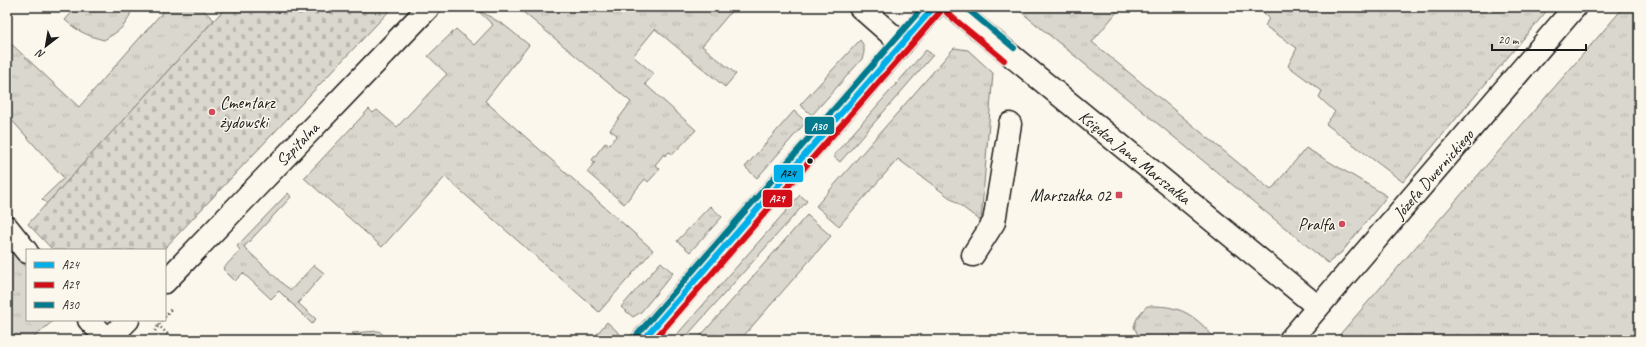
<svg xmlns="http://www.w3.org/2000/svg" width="1646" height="347" font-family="Caveat,sans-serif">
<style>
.grass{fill:url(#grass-tufts);stroke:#7b7a75}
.cemetery{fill:url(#cemetery-stones);stroke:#7b7a75}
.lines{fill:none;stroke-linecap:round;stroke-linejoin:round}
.minor-casing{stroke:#1c1c1c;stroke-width:25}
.path{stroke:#1c1c1c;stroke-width:2.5;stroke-dasharray:1 3;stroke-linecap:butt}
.minor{stroke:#fbf7ec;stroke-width:22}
.bus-1-casing{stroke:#fbf7ec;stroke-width:9}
.bus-2-casing{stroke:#fbf7ec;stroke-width:9}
.bus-3-casing{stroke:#fbf7ec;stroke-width:9}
.bus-1{stroke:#03afe9;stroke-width:6}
.bus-2{stroke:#d40c17;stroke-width:6}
.bus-3{stroke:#037a8e;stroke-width:6}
.poi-dot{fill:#d1495b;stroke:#fbf7ec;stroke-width:1.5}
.bus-dot{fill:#1c1c1c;stroke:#fbf7ec;stroke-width:1.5}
.labels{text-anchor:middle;stroke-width:3;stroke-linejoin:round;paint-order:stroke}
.poi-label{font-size:17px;fill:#1c1c1c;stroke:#fbf7ec;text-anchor:end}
.street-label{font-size:17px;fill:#1c1c1c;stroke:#fbf7ec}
.line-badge{stroke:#fbf7ec;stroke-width:1.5}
.badge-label{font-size:11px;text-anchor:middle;font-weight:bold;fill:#fff}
.pale-badge-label{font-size:11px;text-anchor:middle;font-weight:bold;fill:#111}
</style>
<defs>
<pattern id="grass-tufts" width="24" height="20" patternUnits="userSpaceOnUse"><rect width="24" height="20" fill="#dad7ce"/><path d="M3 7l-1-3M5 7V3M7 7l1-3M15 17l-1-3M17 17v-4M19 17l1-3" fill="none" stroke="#bab8b0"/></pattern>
<pattern id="cemetery-stones" width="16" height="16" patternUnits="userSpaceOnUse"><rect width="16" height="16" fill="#dad7ce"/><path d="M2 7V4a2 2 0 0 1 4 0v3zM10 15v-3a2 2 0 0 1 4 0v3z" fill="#bab8b0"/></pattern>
</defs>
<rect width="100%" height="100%" fill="#fbf7ec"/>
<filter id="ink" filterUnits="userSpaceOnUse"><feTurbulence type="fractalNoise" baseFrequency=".025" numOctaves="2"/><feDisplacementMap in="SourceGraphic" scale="8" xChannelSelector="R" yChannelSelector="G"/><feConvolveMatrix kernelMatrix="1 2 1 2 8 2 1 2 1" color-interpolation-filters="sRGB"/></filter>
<g filter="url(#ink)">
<g class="grass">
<path d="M77,7H132C129,25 119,31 104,40C88,36 77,31 65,20Z"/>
<polygon points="167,7 200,7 214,20 47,204 42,199 64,178 7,115 7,40 79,107"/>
<polygon points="517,7 735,7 702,46 736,74 725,87 655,29 633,56 654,74 645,84 696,130 673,154 669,152 665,156 664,154 655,165 660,169 648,182 645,179 624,204 587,172 595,162 592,160 605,143 609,145 617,135 610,130 631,102"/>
<polygon points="1015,7 1121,7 1092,42 1271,190 1306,148 1387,196 1342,252 1328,263"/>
<polygon points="1265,7 1550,7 1403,182 1326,124 1335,112 1319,97 1322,91 1288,66 1297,48 1265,26 1269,18 1262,11"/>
<polygon points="1624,7 1639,7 1639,340 1335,340"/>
<polygon points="475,8 504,25 529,45 485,101 653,250 599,312 445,177 382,247 304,178 369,109 373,113 377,110 397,127 447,74 428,56 456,29 474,45 493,25"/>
<path d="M860,40C865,46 865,51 862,59L812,115L800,105Z"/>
<polygon points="954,48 968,50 993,73 981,221 898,159 839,226 816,206"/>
<polygon points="926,50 933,55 840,162 833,156"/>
<polygon points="794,111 806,122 757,178 745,167"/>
<polygon points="288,193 291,197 244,247 284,285 291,290 314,265 324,273 298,303 316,319 312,324 279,291 271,299 243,273 235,281 223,269 240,250 237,246"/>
<polygon points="800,195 807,201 683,340 672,340"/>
<polygon points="710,206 722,217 690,252 677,241"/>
<polygon points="807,215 831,236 740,340 697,340"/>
<polygon points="7,244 27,268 27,320 54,320 31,340 7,340"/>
<polygon points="661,262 673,273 641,312 633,317 621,307"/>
<path d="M1147,306C1156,306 1167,306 1176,309C1190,312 1208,328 1215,340H1144L1138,335L1134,327C1136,318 1140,313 1147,306Z"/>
<polygon points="607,322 621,335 616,340 592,340"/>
<polygon points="379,331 389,340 360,340 352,333"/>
</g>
<polygon class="cemetery" points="226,7 393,7 163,250 53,250 28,224"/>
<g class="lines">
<g class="minor-casing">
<g id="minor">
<polyline points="860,7 902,44"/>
<polyline points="952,7 1318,307"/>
<polyline points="7,227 27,252"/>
<polyline points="973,255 994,222 1010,124"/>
<polyline points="165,282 429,7"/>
<polyline points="89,320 108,340"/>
<polyline points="108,340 128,320"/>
<polyline points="643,340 934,7"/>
<polyline points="1290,340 1575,7"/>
</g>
</g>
<g class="path">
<polyline points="165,317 171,309"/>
<polyline points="158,325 174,340"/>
<polyline points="155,331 162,320"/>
</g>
<use href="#minor" class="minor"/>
<g class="bus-1-casing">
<polyline id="bus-1" points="643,340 934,7"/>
</g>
<g class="bus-2-casing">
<g id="bus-2">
<polyline points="947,13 1004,60"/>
<polyline points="654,340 940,12"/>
</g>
</g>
<g class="bus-3-casing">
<g id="bus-3">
<polyline points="965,7 1014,48"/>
<polyline points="637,335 923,7"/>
</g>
</g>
<use href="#bus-1" class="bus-1"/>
<use href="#bus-2" class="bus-2"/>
<use href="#bus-3" class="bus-3"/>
</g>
</g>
<g class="poi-dot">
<circle cx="212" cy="112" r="4"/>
<rect x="1115" y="191" width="8" height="8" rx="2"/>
<circle cx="1342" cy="224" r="4"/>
</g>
<circle class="bus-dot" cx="810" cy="161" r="3.5"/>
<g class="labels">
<g class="poi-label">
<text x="220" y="108" text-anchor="start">Cmentarz<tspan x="220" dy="20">żydowski</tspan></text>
<text x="1111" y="201">Marszałka 02</text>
<text x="1334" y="230">Pralfa</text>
</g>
<g class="street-label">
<text transform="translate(297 144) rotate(-46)" y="6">Szpitalna</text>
<text transform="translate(1135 157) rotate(39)" y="6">Księdza Jana Marszałka</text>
<text transform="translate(1433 174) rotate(-49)" y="6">Józefa Dwernickiego</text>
</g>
</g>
<g class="line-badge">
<rect x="804" y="116" width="31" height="19" rx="4" fill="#037a8e"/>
<rect x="773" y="164" width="31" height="19" rx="4" fill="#03afe9"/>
<rect x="762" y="189" width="31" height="19" rx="4" fill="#d40c17"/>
</g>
<g class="badge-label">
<text x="819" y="130">A30</text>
<text x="777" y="202">A29</text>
</g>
<g class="pale-badge-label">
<text x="788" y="177">A24</text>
</g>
<rect width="1646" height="347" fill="none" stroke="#fbf7ec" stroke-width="24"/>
<rect x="12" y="12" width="1622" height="323" fill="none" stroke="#1c1c1c" stroke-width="1.5" filter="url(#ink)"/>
<rect x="26" y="249" width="140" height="72" fill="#fbf7ec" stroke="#a29f99"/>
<rect x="34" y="262" width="20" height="6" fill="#03afe9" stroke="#a29f99"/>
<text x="62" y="269" font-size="12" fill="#1c1c1c">A24</text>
<rect x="34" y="282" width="20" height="6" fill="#d40c17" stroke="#a29f99"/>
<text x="62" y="289" font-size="12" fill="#1c1c1c">A29</text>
<rect x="34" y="302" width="20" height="6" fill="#037a8e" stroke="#a29f99"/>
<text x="62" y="309" font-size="12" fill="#1c1c1c">A30</text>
<g transform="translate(46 46) rotate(211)" stroke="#fbf7ec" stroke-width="3" paint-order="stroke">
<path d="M0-3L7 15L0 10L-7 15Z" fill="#1c1c1c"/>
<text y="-6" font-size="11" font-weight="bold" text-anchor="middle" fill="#1c1c1c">N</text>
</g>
<path d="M1492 44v6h94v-6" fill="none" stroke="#1c1c1c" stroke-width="2"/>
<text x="1498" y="44" font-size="12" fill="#1c1c1c" stroke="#fbf7ec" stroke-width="3" paint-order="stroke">20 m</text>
</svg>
